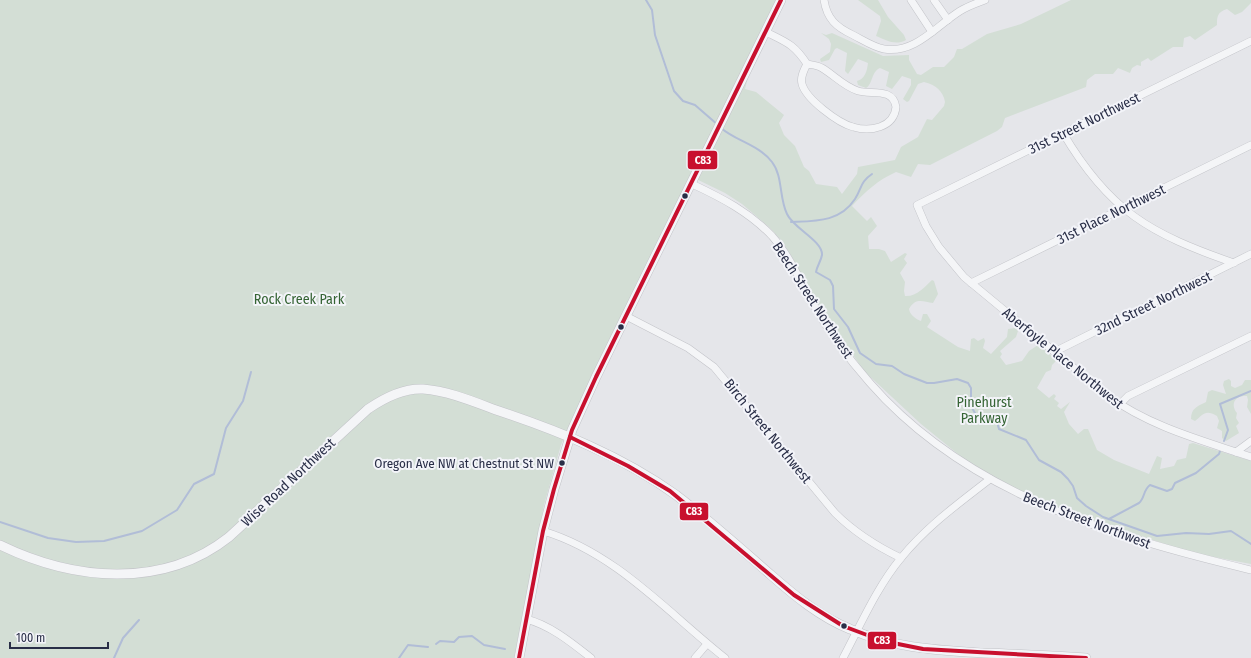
<svg xmlns="http://www.w3.org/2000/svg" width="1251" height="658" font-family="'Fira Sans Condensed',sans-serif">
<style>
.green{fill:#d3ded5}
.lines{fill:none;stroke-linecap:round;stroke-linejoin:round}
.stream{stroke:#b1bdd7;stroke-width:2}
.minor-casing{stroke:#c2c3c8;stroke-width:8}
.tertiary-casing{stroke:#c2c3c8;stroke-width:10}
.minor{stroke:#f4f5f7;stroke-width:7}
.tertiary{stroke:#f4f5f7;stroke-width:9}
.bus-1-casing{stroke:#f3f4f9;stroke-width:7}
.bus-1{stroke:#c8102e;stroke-width:4}
.bus-dot{fill:#292e47;stroke:#f3f4f9;stroke-width:1.5}
.labels{text-anchor:middle;stroke-width:4;stroke-linejoin:round;paint-order:stroke}
.bus-label{font-size:13px;fill:#292e47;stroke:#f3f4f9;text-anchor:end}
.street-label{font-size:14px;fill:#292e47;stroke:#f3f4f9}
.park-label{font-size:14px;fill:#356434;stroke:#f3f4f9}
.line-badge{stroke:#f3f4f9;stroke-width:1.5}
.badge-label{font-size:11px;text-anchor:middle;font-weight:bold;fill:#fff}
</style>
<rect width="100%" height="100%" fill="#e5e6ea"/>
<g class="green">
<path d="M0,0H777L757,42L745,89L756,92L784,115L779,123L784,135L795,146L804,167L809,171L816,184L837,187L842,194L857,174L858,167L895,160L901,147L918,137L927,119L932,120L944,106L945,102C943,91 936,85 924,82L918,84L909,101L907,102L903,99L911,85V79L902,76L892,89L886,86L889,72L880,68C871,72 873,84 866,88L858,85L857,81C865,79 867,71 868,63L858,59L848,74L845,71L847,53L837,48L835,49L829,60L821,62L820,59L830,52L831,44L829,39L821,33L826,35L832,33L883,56L909,55V60L917,74L921,75L933,67H944L954,57L957,49H962L987,34L1021,24L1071,0H1251V3L1242,12L1235,15L1227,9C1217,12 1217,17 1217,25L1195,40L1190,36L1184,38L1183,47H1173L1151,61L1148,58L1141,62V66L1137,65L1132,68L1130,73L1118,68L1113,74H1095L1087,80L1086,87L1005,118L1002,127L997,131L930,165L918,164L911,177L896,172C878,180 866,191 852,206L867,221L871,217L877,226L868,236L869,249H879L885,251L891,262L905,253L907,254L904,259L907,263L900,273L905,282L904,291L905,296C916,297 925,287 932,280L934,281L938,294L933,303C923,302 916,297 909,309C910,315 916,319 921,321L923,314H927L931,321L927,327L958,347L970,351L971,339L974,338L978,341L984,338L985,341L983,348L991,354L1007,337L1008,329L1015,328L1018,331L1016,337L1000,351L1002,354L1000,357L1006,365L1022,361L1029,351L1038,345L1057,360L1052,365L1051,370L1046,372L1037,388L1049,398L1054,394L1056,396L1054,399L1059,403L1057,406L1061,409L1070,402L1064,412L1069,424L1078,434L1084,429H1088L1097,450L1114,460L1149,474L1157,456L1162,458L1160,469L1174,466L1177,460L1186,458L1189,444L1193,443L1251,461V564L1193,553L1066,512L1036,501L970,464L921,424L864,371L808,290L798,267L782,241L769,227L742,204L725,193L690,176L589,382L561,445L544,505L514,658H0Z"/>
<path d="M858,0H878L888,17L904,35L906,40C895,46 886,40 876,36L881,21L880,16Z"/>
<path d="M1229,379L1231,381V386L1235,388L1242,385L1245,380H1251V414L1247,407L1248,400L1247,396C1235,395 1230,404 1237,413L1236,418L1239,423L1236,426L1239,433L1226,441L1222,438V431L1217,428L1219,421L1217,416C1205,409 1203,415 1195,421L1191,419C1191,408 1198,406 1206,402L1208,392L1212,390L1226,394L1223,385L1224,381Z"/>
</g>
<g class="lines">
<g class="stream">
<polyline points="646,0 652,10 655,35 674,91 683,101 695,105 718,125"/>
<path d="M721,128C736,141 759,145 772,162C783,176 779,198 787,214C793,228 823,241 822,255C821,261 817,266 816,272L830,280L833,286L834,309L848,327L860,353L876,364L892,366L904,374L927,383H934L957,379L968,383L971,388V406L976,415L980,417L997,422L999,429L1026,440L1039,460L1061,472L1068,479L1073,486L1077,498L1086,506L1103,517L1157,536L1186,533L1209,534L1231,531L1251,544"/>
<path d="M791,222C816,221 840,222 855,199C862,188 860,182 872,174"/>
<polyline points="1224,441 1228,430 1220,404 1251,391"/>
<path d="M1109,519L1139,503C1145,498 1143,490 1150,485L1167,491L1172,489L1175,483L1196,473L1219,454L1220,451"/>
<polyline points="0,522 48,538 76,542 104,541 142,531 177,510 194,484 214,474 226,428 243,401 251,372"/>
<polyline points="436,644 440,641 454,642 459,637 472,636 484,645 505,649"/>
<polyline points="114,658 123,638 139,620"/>
<polyline points="399,658 408,645 428,647"/>
</g>
<g class="minor-casing">
<g id="minor">
<path d="M824,0C827,19 836,27 853,35C863,40 873,47 884,49C915,54 936,26 960,11C968,6 977,3 985,0"/>
<polyline points="911,0 932,32"/>
<polyline points="934,0 948,20"/>
<path d="M766,32C786,42 794,44 807,64C812,65 817,65 822,68C834,75 843,86 858,91C871,95 893,87 896,107C894,128 870,132 853,127C838,123 806,99 802,84C800,77 804,70 807,64"/>
<path d="M1251,41L917,205L926,226L939,247L964,277L1108,396C1151,427 1201,440 1251,457"/>
<path d="M1063,133C1109,211 1150,234 1234,263"/>
<path d="M692,184C722,198 749,212 772,236C789,255 800,280 812,302C828,331 848,358 870,383C967,494 1113,537 1251,570"/>
<polyline points="971,283 1251,145"/>
<path d="M626,316L688,348L714,367L835,513C855,533 876,546 901,558"/>
<polyline points="1054,352 1251,254"/>
<polyline points="1120,404 1128,396 1251,336"/>
<polyline points="1236,452 1251,441"/>
<path d="M543,531C616,553 667,612 725,658"/>
<path d="M526,619C550,625 572,643 591,658"/>
<polyline points="695,658 707,644"/>
<path d="M843,658C861,624 877,587 901,558C927,526 958,504 990,479"/>
</g>
</g>
<g class="tertiary-casing">
<g id="tertiary">
<path d="M0,545C72,580 162,590 229,537L368,409C384,398 403,388 423,389C448,391 472,401 496,410C559,431 622,456 676,495C709,520 740,548 771,575C795,596 820,617 850,629C893,648 936,650 983,653C1017,654 1052,656 1086,658"/>
<polyline points="519,658 543,531 554,489 572,430 596,377 781,0"/>
</g>
</g>
<use href="#minor" class="minor"/>
<use href="#tertiary" class="tertiary"/>
<g class="bus-1-casing">
<g id="bus-1">
<polyline points="570,437 628,466 670,491 794,595 843,626 883,641 923,649 1086,658"/>
<polyline points="519,658 543,531 554,489 572,430 596,377 781,0"/>
</g>
</g>
<use href="#bus-1" class="bus-1"/>
</g>
<g class="bus-dot">
<circle cx="685" cy="196" r="3.5"/>
<circle cx="621" cy="327" r="3.5"/>
<circle cx="562" cy="463" r="3.5"/>
<circle cx="844" cy="626" r="3.5"/>
</g>
<g class="labels">
<g class="bus-label">
<text x="554" y="468">Oregon Ave NW at Chestnut St NW</text>
</g>
<g class="street-label">
<text transform="translate(1084 123) rotate(-26)" y="5">31st Street Northwest</text>
<text transform="translate(1111 214) rotate(-26)" y="5">31st Place Northwest</text>
<text transform="translate(813 300) rotate(57)" y="5">Beech Street Northwest</text>
<text transform="translate(1153 303) rotate(-26)" y="5">32nd Street Northwest</text>
<text transform="translate(1063 358) rotate(39)" y="5">Aberfoyle Place Northwest</text>
<text transform="translate(768 431) rotate(51)" y="5">Birch Street Northwest</text>
<text transform="translate(288 482) rotate(-43)" y="5">Wise Road Northwest</text>
<text transform="translate(1087 520) rotate(21)" y="5">Beech Street Northwest</text>
</g>
<g class="park-label">
<text x="299" y="304">Rock Creek Park</text>
<text x="984" y="407">Pinehurst<tspan x="984" dy="16">Parkway</tspan></text>
</g>
</g>
<g class="line-badge">
<rect x="687" y="150" width="31" height="20" rx="4" fill="#c8102e"/>
<rect x="679" y="502" width="30" height="19" rx="4" fill="#c8102e"/>
<rect x="867" y="631" width="30" height="19" rx="4" fill="#c8102e"/>
</g>
<g class="badge-label">
<text x="703" y="164">C83</text>
<text x="694" y="515">C83</text>
<text x="882" y="644">C83</text>
</g>
<path d="M10 642v6h98v-6" fill="none" stroke="#292e47" stroke-width="2"/>
<text x="16" y="642" font-size="12" fill="#292e47" stroke="#f3f4f9" stroke-width="3" paint-order="stroke">100 m</text>
</svg>
